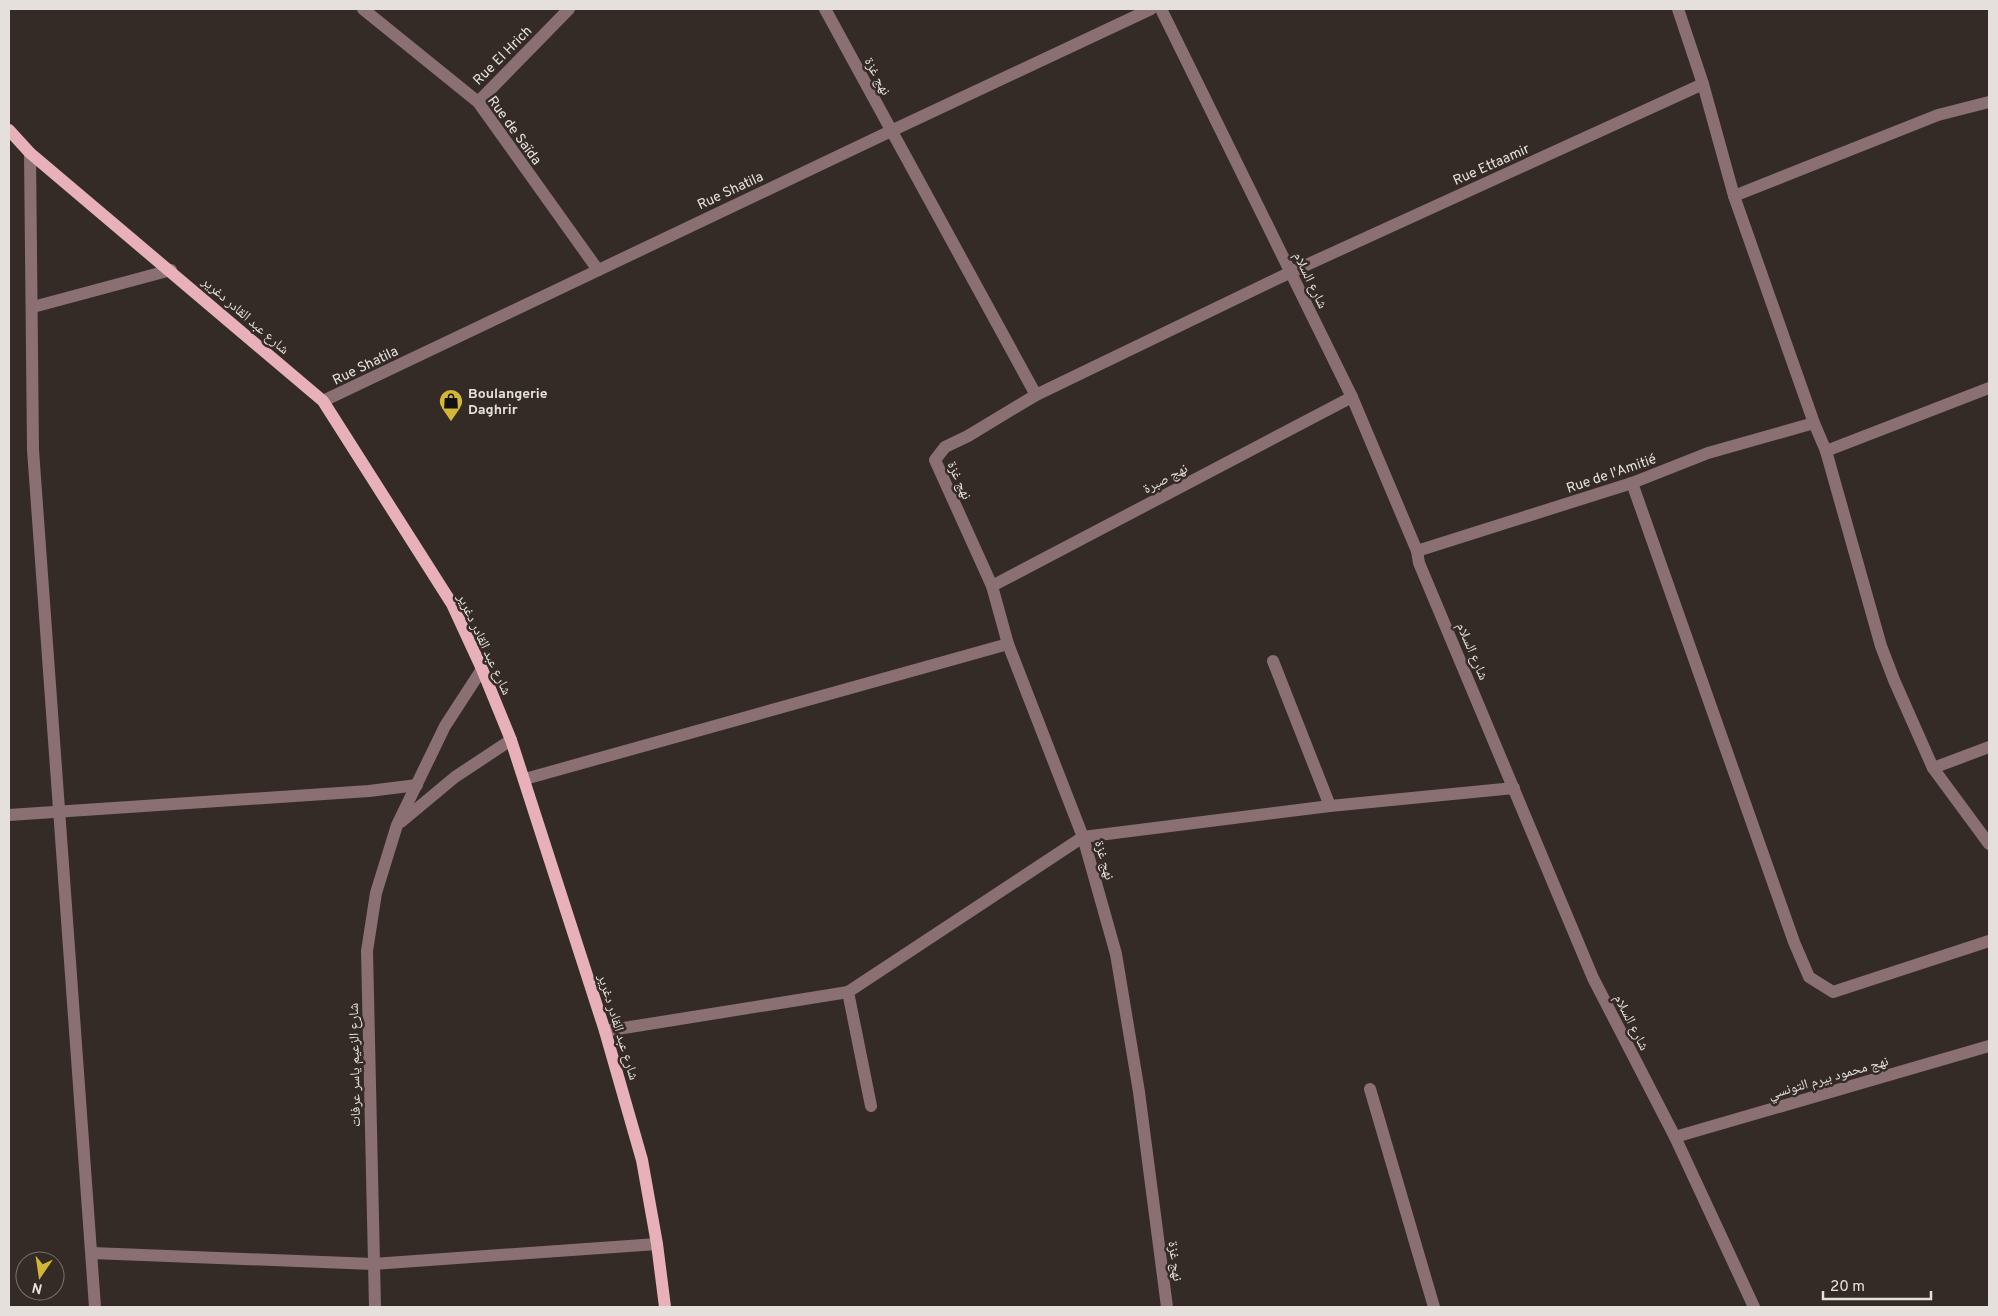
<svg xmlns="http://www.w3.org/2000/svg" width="1998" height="1316" font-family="Overpass,'Noto Naskh Arabic',sans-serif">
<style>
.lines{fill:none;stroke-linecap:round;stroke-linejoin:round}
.minor{stroke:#8a6f73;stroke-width:12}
.major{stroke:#e8b1b9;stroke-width:12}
.labels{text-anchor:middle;stroke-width:5;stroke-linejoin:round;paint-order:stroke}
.street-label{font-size:14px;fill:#e6e0dc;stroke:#342b26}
.poi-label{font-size:14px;font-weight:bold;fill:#e6e0dc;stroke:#342b26;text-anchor:start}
</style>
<rect width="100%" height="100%" fill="#342b26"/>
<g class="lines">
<g class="minor">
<polyline points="363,9 478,102 598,270"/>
<polyline points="825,9 1036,395"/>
<polyline points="1161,9 1352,397 1417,551 1419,563 1593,978 1675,1137 1754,1307"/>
<polyline points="1678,9 1703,84 1734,196 1814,423 1826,451 1881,646 1894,680 1933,768 1989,844"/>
<polyline points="478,102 569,9"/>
<polyline points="30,153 33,450 95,1307"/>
<polyline points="1734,196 1938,115 1989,102"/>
<polyline points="33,307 171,270"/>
<polyline points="323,401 891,131 1151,9"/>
<polyline points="1826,451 1989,388"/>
<polyline points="1632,483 1794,942 1809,977 1833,992 1989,941"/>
<polyline points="1417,551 1632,483 1708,453 1814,423"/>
<polyline points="992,586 1352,397"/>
<polyline points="1273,661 1330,806"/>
<polyline points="1933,768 1989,747"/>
<polyline points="525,779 1008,644"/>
<polyline points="9,815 369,791 417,785"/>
<polyline points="401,822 455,777 511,740"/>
<polyline points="605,1031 848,992"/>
<polyline points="1370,1089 1434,1307"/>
<polyline points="871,1106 848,992 1083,837 1330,806 1514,788"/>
<polyline points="1675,1137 1989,1046"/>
<polyline points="92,1253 373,1264 657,1244"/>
<polyline points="375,1307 367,951 376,893 397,825 445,726 482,669"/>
<polyline points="1167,1307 1139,1092 1116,954 1083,837 1008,644 992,586 935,460 945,447 968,436 1036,395 1291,272 1703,84"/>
</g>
<polyline class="major" points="9,130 30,153 323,401 452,604 482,669 511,740 605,1031 642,1160 657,1244 665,1307"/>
</g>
<defs>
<g id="shop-pin" transform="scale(1.25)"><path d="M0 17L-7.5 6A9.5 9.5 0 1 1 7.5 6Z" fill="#d3b635" stroke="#342b26"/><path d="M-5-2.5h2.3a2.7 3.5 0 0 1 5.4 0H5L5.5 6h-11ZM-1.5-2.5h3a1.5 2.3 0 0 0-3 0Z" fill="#111"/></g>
</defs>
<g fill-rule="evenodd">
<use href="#shop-pin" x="451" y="401"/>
</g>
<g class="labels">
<g class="street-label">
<text transform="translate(502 55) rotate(-45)" y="5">Rue El Hrich</text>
<text transform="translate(878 76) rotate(62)" y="5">نهج غزة</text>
<text transform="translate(515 130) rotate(54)" y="5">Rue de Saïda</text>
<text transform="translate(1491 164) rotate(-24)" y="5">Rue Ettaamir</text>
<text transform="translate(730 190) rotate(-25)" y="5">Rue Shatila</text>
<text transform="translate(1311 280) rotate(64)" y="5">شارع السلام</text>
<text transform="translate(246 315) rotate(41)" y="5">شارع عبد القادر دغرير</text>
<text transform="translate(365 365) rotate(-26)" y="5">Rue Shatila</text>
<text transform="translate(1611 473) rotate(-19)" y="5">Rue de l'Amitié</text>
<text transform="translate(1165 478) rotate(-28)" y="5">نهج صبرة</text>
<text transform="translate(960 480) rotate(66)" y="5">نهج غزة</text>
<text transform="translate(485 644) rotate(65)" y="5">شارع عبد القادر دغرير</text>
<text transform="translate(1473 651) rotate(67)" y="5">شارع السلام</text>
<text transform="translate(1105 860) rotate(74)" y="5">نهج غزة</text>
<text transform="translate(1632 1022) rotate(63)" y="5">شارع السلام</text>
<text transform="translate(619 1027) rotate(73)" y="5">شارع عبد القادر دغرير</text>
<text transform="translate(354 1065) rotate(-91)" y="5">شارع الزعيم ياسر عرفات</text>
<text transform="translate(1828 1077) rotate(-16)" y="5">نهج محمود بيرم التونسي</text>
<text transform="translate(1176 1261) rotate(83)" y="5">نهج غزة</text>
</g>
<g class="poi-label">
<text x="468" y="398">Boulangerie<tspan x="468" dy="16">Daghrir</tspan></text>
</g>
</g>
<rect width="1998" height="1316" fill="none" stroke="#e6e0dc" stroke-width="20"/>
<g transform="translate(40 1276) rotate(193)"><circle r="24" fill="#342b26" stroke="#7b736f"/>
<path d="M0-4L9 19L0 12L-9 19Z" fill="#d3b635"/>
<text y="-8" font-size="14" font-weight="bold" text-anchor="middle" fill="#e6e0dc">N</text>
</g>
<path d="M1823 1291v8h108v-8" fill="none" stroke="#e6e0dc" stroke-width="2.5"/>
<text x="1830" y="1291" font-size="15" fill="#e6e0dc" stroke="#342b26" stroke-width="4" paint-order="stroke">20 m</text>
</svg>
